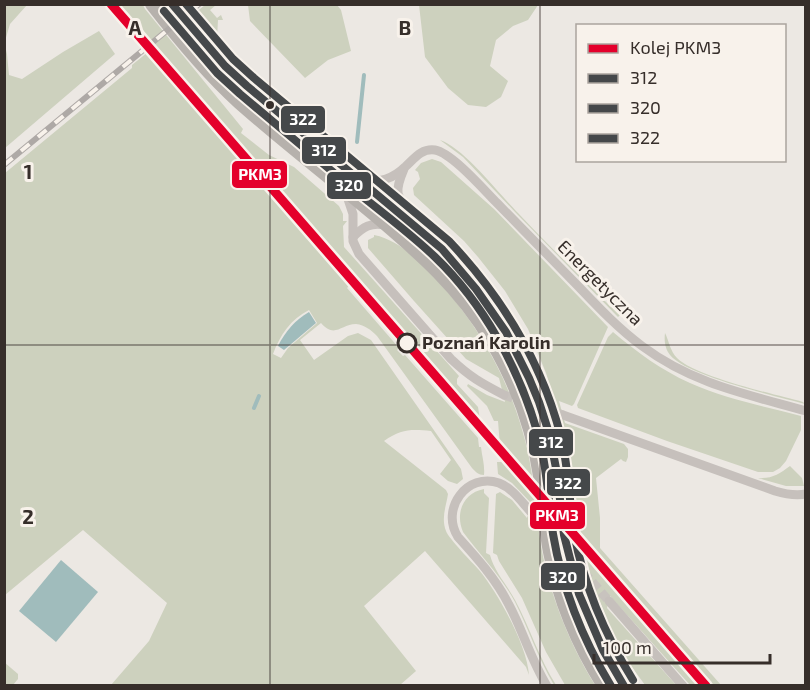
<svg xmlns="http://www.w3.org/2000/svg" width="810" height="690" font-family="'Exo 2',sans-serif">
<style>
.green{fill:#cdd1be;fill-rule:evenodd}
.water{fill:#a0bcbc}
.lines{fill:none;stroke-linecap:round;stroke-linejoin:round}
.stream{stroke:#a0bcbc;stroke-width:4}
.minor-tunnel{stroke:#c8c3be;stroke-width:9;stroke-dasharray:9 4.5;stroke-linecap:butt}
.minor{stroke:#c6c0bc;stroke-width:9}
.secondary{stroke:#b6b1ac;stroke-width:14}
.rail-casing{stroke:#aea9a6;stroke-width:6}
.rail{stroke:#f8f2eb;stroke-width:4;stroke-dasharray:11;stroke-linecap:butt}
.bus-1-casing{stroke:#f8f2eb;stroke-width:12}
.bus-2-casing{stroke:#f8f2eb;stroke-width:12}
.bus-3-casing{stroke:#f8f2eb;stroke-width:12}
.bus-1{stroke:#45484a;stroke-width:8}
.bus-2{stroke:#45484a;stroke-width:8}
.bus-3{stroke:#45484a;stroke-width:8}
.rail-1-casing{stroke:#f8f2eb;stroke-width:14}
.rail-1{stroke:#e4002b;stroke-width:9}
.grid{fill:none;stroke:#362e2a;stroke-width:1.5;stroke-opacity:0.55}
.bus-dot{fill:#362e2a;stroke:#f8f2eb;stroke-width:2}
.stop-dot{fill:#f8f2eb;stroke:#362e2a;stroke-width:3}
.labels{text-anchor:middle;stroke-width:6;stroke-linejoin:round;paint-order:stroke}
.street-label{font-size:18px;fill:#362e2a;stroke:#f8f2eb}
.stop-label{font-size:18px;font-weight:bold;fill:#362e2a;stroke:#f8f2eb;text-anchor:start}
.grid-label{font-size:20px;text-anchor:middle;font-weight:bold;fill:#362e2a;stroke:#f8f2eb;stroke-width:6;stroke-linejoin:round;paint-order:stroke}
.line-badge{stroke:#f8f2eb;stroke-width:2}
.badge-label{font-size:16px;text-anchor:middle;font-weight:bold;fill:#fff}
</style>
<rect width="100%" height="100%" fill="#ece8e3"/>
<g class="green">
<polygon points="5,4 27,5 10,24 5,41"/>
<polygon points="116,5 143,5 145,9 243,129 241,133 269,155 294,167 339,206 343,214 343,221 347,221 343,226 344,247 459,376 457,379 457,384 478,407 480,420 327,246"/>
<polygon points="182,5 186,5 194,14 205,5 216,5 210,10 217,18 221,15 223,20 218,20 217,39 222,40 222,43 220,45 202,27"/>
<polygon points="248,5 337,5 341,10 351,51 328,60 305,78 250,21"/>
<polygon points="419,5 538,5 528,20 513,26 496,40 490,66 508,81 501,97 486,107 468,105 448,88 425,57"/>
<polygon points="99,31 115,54 5,148 5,46 7,54 9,75 22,79 63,52"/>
<path d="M148,52L346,278L351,284L347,288L399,348L397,350L403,356L405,355L478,438L479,447H481C482,457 485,465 484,475C478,475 476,472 472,468L377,336C371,330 365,325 356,324C341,324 335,339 321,323L300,340L314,360L348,336L358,333L371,340L461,469L463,479L457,484L448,481L440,474L451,460L431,431C411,429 401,429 384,441L446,490L448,494C446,507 441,518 446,531C449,539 472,562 479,570C498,593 527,645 529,675L526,667L425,551L364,606L416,671L400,685H111L149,641L167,603L83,530L5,595V173L132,68V65ZM309,310L317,323L288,348L281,358L273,354C280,335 291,319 309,310Z"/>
<path d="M440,140C463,147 500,195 518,213C548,245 579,275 610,306L621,314L618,317L516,213L463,157Z"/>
<polygon points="432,159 441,162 494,209 608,327 574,404 572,406 559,401 565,423 624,444 628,449 628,457 626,462 623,461 621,459 596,478 600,518 600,548 721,685 711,685 594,549 591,561 613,587 619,590 647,625 700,685 690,685 610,596 607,608 676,685 645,685 631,666 612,632 592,582 580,529 573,471 565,433 546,373 528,329 505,291 478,257 464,241 414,195 413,188 420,179 418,172 415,170 421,163"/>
<path d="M374,235C399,240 416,259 433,276C475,319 507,375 523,433C534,470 535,508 541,546C550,595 569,643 595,685H565L546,652L522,598L499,561L497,555L493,553L496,494L500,492L512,500L527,518L532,504L512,483L498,474L497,462H501L500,453L525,482L527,477L500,446L498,421H494L487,406L467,386L468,384L487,395L505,402L499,378L466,359L414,301L368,248V240L374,237Z"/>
<path d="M613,332C637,352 661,370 690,383C725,399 764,406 801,416V430L786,461L780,468L773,472H758L667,441L578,408L577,405L608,337Z"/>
<path d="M665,333C669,341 670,351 677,358C696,377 774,394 803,402L805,404C776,396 687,376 670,355C665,349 664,341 665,333Z"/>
<path d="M790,466L802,478L804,486H786L758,478C772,479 779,474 790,466Z"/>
<path d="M484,489V493L489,498L486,553L490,555C494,571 507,585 515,600C530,628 539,658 556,685H554C538,658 529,630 515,602C501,576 480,555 463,532C455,513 463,493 484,489Z"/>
<polygon points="4,662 18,674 18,679 13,685 5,685"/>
</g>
<g class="water">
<path d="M309,312L316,323L284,350L278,346C285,332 295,320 309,312Z"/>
<polygon points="61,560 98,592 56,642 19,611"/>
</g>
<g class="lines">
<g class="stream">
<polyline points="357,142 364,75"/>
<polyline points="254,408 259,396"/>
</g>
<g class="minor-tunnel">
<polyline points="504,395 563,415"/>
<polyline points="530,511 609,601"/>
</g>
<g class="minor">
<path d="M404,169C401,176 397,185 398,193C399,200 414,217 419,225"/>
<path d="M359,179C368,180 377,182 386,179C392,177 400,172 405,167C414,159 421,148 435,150C452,153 484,190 497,203C524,231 552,259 579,287C599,308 619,329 642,346C693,384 746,394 806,411"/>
<path d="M345,190L353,214V241L359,254L451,359C470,377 481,383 504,395"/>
<path d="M353,237C363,227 371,222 385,225"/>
<path d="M563,415L775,491C785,494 795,496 806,494"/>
<path d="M530,511C521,501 512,488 499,483C467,472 440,509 458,537C477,558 496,579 509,605C523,631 531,660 547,686"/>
<polyline points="609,601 683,686"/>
</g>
<g class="secondary">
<path d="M152,4C179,39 207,73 239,102C283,141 330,177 375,215C421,254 460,288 491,340C516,382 533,428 540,476C544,501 545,527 550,552C559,599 578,645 604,686"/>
<path d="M172,4L225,66L247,86L442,249C491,300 528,359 547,427C552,444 556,462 558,480C561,498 561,517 564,535C574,588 594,640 624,686"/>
</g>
<g class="rail-casing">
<polyline id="rail" points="4,165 199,4"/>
</g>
<use href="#rail" class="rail"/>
<g class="bus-1-casing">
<polyline id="bus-1" points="172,4 225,66 247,86 442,249 476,289 506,332 529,378 539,402 549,433 557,473 564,535 579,594 603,650 624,686"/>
</g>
<g class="bus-2-casing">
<path id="bus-2" d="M164,11L217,73L240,94C279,127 319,160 358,193C384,214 411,234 435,257C484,304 518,367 537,431C547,465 548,499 553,534C562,587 583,640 611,686"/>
</g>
<g class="bus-3-casing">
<path id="bus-3" d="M186,4L233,59L254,78L449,241C502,297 542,363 561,437C569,469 569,501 574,533C584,586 605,635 633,680"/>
</g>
<use href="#bus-1" class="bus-1"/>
<use href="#bus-2" class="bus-2"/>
<use href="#bus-3" class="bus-3"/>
<g class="rail-1-casing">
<polyline id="rail-1" points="111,4 706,686"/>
</g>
<use href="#rail-1" class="rail-1"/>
</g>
<path class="grid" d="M270,4V686M540,4V686M4,345H806"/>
<circle class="bus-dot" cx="270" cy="105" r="5"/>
<circle class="stop-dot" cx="407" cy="343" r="9"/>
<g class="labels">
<g class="street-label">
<text transform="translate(600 283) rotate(45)" y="6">Energetyczna</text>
</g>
<g class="stop-label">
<text x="422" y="349">Poznań Karolin</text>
</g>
</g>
<g class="grid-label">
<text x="135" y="35">A</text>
<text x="405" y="35">B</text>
<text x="28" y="179">1</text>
<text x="28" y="524">2</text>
</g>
<g class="line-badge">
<rect x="280" y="105" width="46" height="29" rx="6" fill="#45484a"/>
<rect x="301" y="136" width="46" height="29" rx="6" fill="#45484a"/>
<rect x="231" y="160" width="57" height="29" rx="6" fill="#e4002b"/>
<rect x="326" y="171" width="46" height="29" rx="6" fill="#45484a"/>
<rect x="528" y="428" width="46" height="29" rx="6" fill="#45484a"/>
<rect x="546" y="468" width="45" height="29" rx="6" fill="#45484a"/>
<rect x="529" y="501" width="57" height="29" rx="6" fill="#e4002b"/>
<rect x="540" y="562" width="46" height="29" rx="6" fill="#45484a"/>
</g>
<g class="badge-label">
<text x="303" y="125">322</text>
<text x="324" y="156">312</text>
<text x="260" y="180">PKM3</text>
<text x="349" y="191">320</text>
<text x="551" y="448">312</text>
<text x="568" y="489">322</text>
<text x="557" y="521">PKM3</text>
<text x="563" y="583">320</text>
</g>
<rect width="810" height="690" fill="none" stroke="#362e2a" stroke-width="12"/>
<rect x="576" y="24" width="210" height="138" fill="#f8f2eb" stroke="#aaa49e" stroke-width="1.5"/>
<rect x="588" y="44" width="30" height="9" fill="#e4002b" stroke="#aaa49e" stroke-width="1.5"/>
<text x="630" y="54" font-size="18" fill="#362e2a">Kolej PKM3</text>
<rect x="588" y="74" width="30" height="9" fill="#45484a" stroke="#aaa49e" stroke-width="1.5"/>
<text x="630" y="84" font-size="18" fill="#362e2a">312</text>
<rect x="588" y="104" width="30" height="9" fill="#45484a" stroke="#aaa49e" stroke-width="1.5"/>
<text x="630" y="114" font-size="18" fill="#362e2a">320</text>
<rect x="588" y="134" width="30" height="9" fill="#45484a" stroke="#aaa49e" stroke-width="1.5"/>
<text x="630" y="144" font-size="18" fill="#362e2a">322</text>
<path d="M594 654v9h176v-9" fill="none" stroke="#362e2a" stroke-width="3"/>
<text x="603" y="654" font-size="18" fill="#362e2a" stroke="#f8f2eb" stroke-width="4.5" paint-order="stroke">100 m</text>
</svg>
